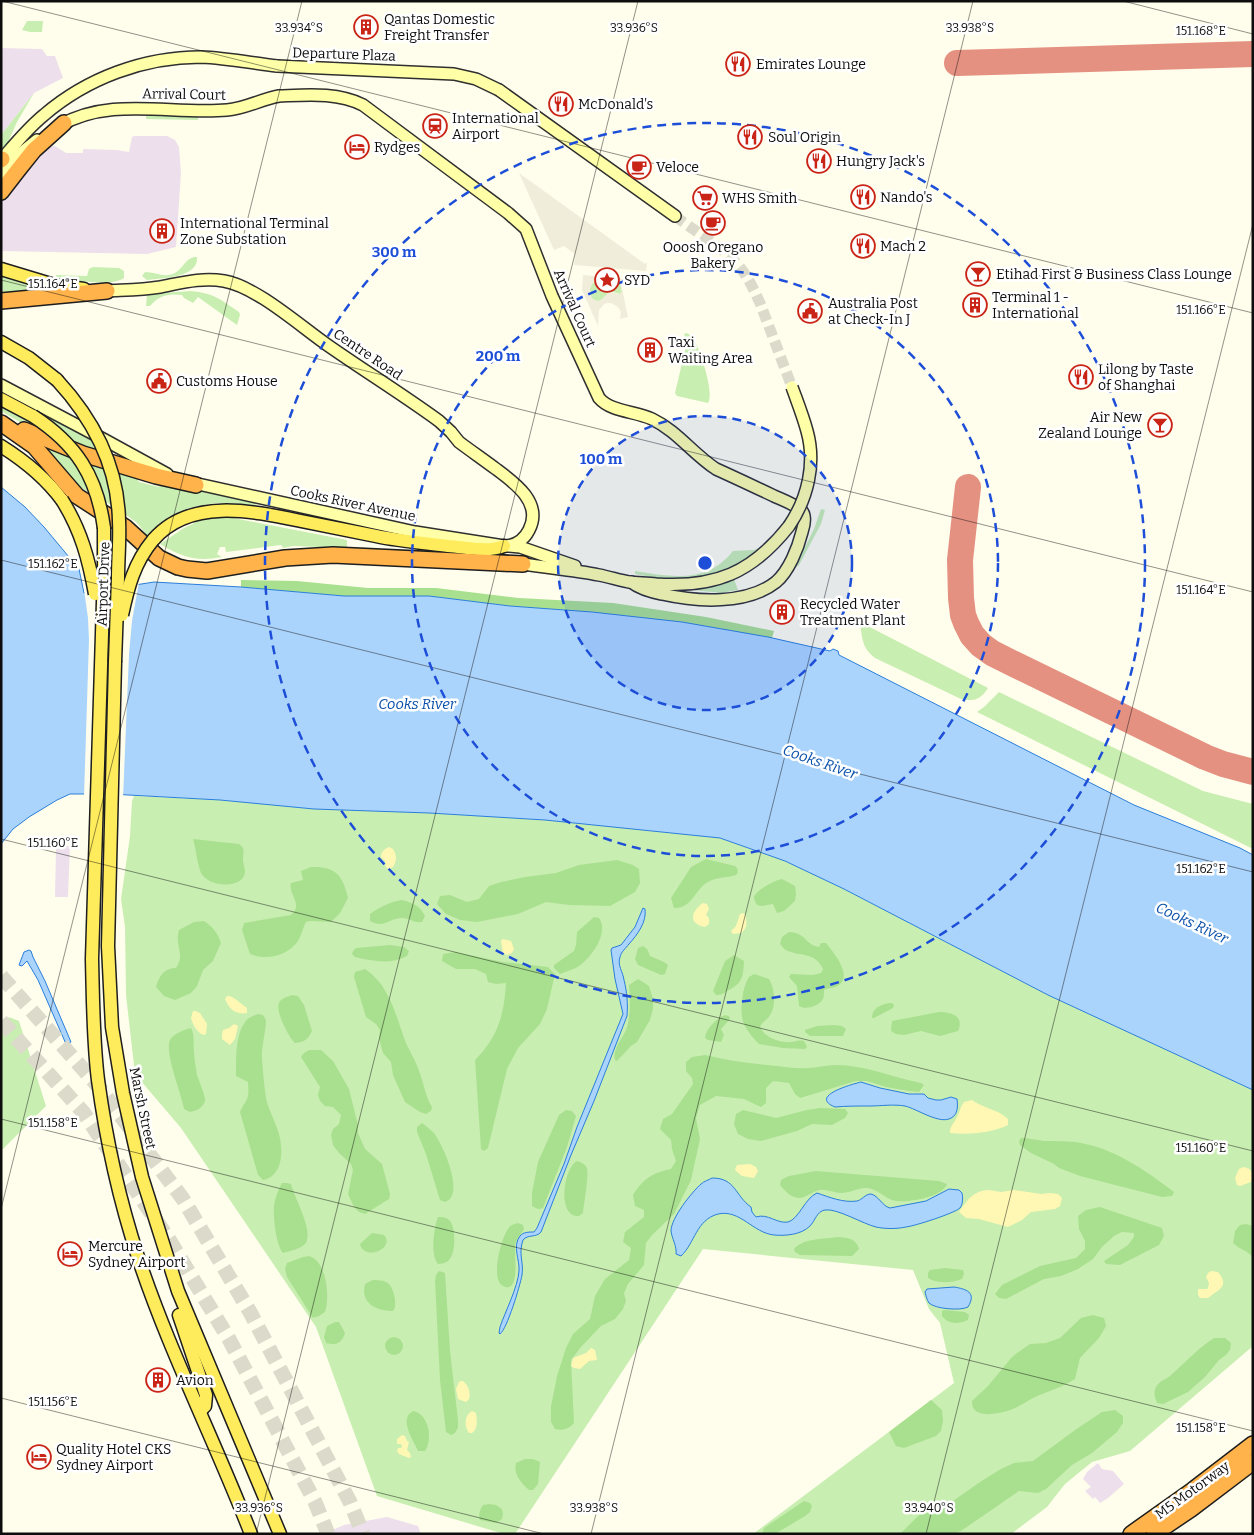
<svg xmlns="http://www.w3.org/2000/svg" width="1254" height="1535" font-family="Bitter,serif">
<style>
.industrial{fill:#ede0ec}
.green{fill:#c9eeb1}
.forest{fill:#a9e08f}
.sand{fill:#fff8b4}
.plaza{fill:#f0edda;fill-rule:evenodd}
.water{fill:#abd4fc;stroke:#2a7edb}
.pier{fill:#fffeec}
.lines{fill:none;stroke-linecap:round;stroke-linejoin:round}
.taxiway{stroke:#e49182;stroke-width:26}
.secondary-tunnel{stroke:#dbdacb;stroke-width:11;stroke-dasharray:11 5.5;stroke-linecap:butt}
.highway-tunnel{stroke:#dbdacb;stroke-width:15;stroke-dasharray:15 8;stroke-linecap:butt}
.secondary-casing{stroke:#2f2f2f;stroke-width:14}
.primary-casing{stroke:#1e1e1e;stroke-width:15}
.highway-casing{stroke:#1e1e1e;stroke-width:18}
.secondary{stroke:#feffa7;stroke-width:11}
.primary{stroke:#ffec5c;stroke-width:12}
.highway{stroke:#ffb34a;stroke-width:15}
.secondary-bridge-casing{stroke:#2f2f2f;stroke-width:14;stroke-linecap:butt}
.primary-bridge-casing{stroke:#1e1e1e;stroke-width:15;stroke-linecap:butt}
.secondary-bridge{stroke:#feffa7;stroke-width:11}
.primary-bridge{stroke:#ffec5c;stroke-width:12}
.ticks{fill:none;stroke:#0d0d0d;stroke-width:1;stroke-opacity:0.45}
.ring{fill:none;stroke:#1d4ed8;stroke-width:2.5;stroke-dasharray:9 6}
.labels{text-anchor:middle;stroke-width:5;stroke-linejoin:round;paint-order:stroke}
.poi-label{font-size:14px;fill:#0d0d0d;stroke:#fff;text-anchor:start}
.street-label{font-size:14px;fill:#0d0d0d;stroke:#fff}
.water-label{font-size:15px;font-style:italic;fill:#0950ab;stroke:#fff}
.ticks-label{font-size:12px;text-anchor:middle;fill:#0d0d0d;stroke:#fff;stroke-width:5;stroke-linejoin:round;paint-order:stroke}
.centre{fill:#1d4ed8;stroke:#fff;stroke-width:2.5}
.ring-label{font-size:15px;text-anchor:middle;font-weight:bold;fill:#1d4ed8;stroke:#fff;stroke-width:5;stroke-linejoin:round;paint-order:stroke}
</style>
<rect width="100%" height="100%" fill="#fffeec"/>
<g class="industrial">
<polygon points="1,48 42,49 47,56 55,56 63,78 34,93 1,135"/>
<polygon points="134,136 167,136 175,140 179,147 181,173 176,247 147,254 1,251 1,198 46,147 55,146 66,153 83,153 83,149 117,150 129,152 132,137"/>
<polygon points="56,846 70,846 68,897 55,897"/>
<polygon points="1098,1463 1102,1469 1113,1471 1124,1484 1108,1498 1100,1503 1095,1497 1093,1499 1085,1491 1091,1487 1083,1479 1087,1472"/>
<polygon points="387,1517 418,1526 421,1534 323,1534 344,1525"/>
</g>
<g class="green">
<polygon points="27,21 43,21 42,32 30,32 22,30"/>
<polygon points="34,93 17,122 8,142 1,150 1,135"/>
<polygon points="146,114 198,116 198,120 146,119"/>
<path d="M194,257H197C199,278 161,278 147,280L142,276L145,272C153,272 161,276 169,275C182,273 183,260 194,257Z"/>
<path d="M93,267L119,268L124,271V278C112,287 71,280 56,277V275L87,276L89,269Z"/>
<polygon points="1,276 41,286 41,291 1,295"/>
<path d="M597,280L620,282L622,292L620,294C617,293 614,292 612,292C606,293 604,301 598,301C592,301 589,295 590,290C590,285 593,283 597,280Z"/>
<path d="M191,291C214,293 221,300 239,312L240,315L237,325L198,297L193,303L184,298L182,295C167,293 159,296 150,306H146L147,294Z"/>
<path d="M687,333C690,335 691,335 693,338C700,349 715,394 708,403L677,396L675,393L687,342L684,334Z"/>
<polygon points="1,405 28,421 35,409 114,448 110,457 23,424 1,411"/>
<path d="M50,446L134,474L139,482L159,487L160,481L256,502L259,504C249,507 239,503 228,503C204,503 177,508 158,525C154,528 151,533 148,536L136,522L115,507L78,486L47,450Z"/>
<polygon points="821,509 825,510 821,524 799,565 794,569 814,529"/>
<path d="M223,516L347,540V548L293,546L283,548L281,545L226,552L225,547H220L217,554L222,557C196,562 182,557 160,544L184,528L195,523L194,520Z"/>
<path d="M761,547C755,554 745,560 736,565C702,583 672,582 635,574V571C671,577 707,584 733,551L754,550Z"/>
<polygon points="734,579 738,590 721,593 683,589 709,585 710,587"/>
<path d="M860,622L988,688C981,699 974,702 961,699L875,658C862,648 862,638 860,622Z"/>
<polygon points="999,692 1203,791 1253,804 1253,849 977,712 984,707"/>
<polygon points="134,796 220,800 314,809 429,813 545,820 720,838 785,861 844,889 1048,995 1253,1090 1253,1346 1130,1451 1092,1462 1065,1484 1047,1507 1011,1534 753,1534 954,1383 940,1323 929,1309 913,1270 703,1249 515,1534 504,1534 377,1496 316,1327 181,1128 135,1074 126,995 125,927 121,899 130,836 132,801"/>
<polygon points="9,1017 19,1021 46,1106 1,1151 1,1027"/>
</g>
<g class="forest">
<polygon points="241,580 297,581 368,588 436,588 519,598 613,603 706,617 774,631 772,638 682,622 592,612 510,606 429,596 344,596 241,587"/>
<path d="M193,839L239,844C246,849 243,852 243,860C243,864 245,868 245,872C243,890 208,887 201,873C197,863 196,849 193,839Z"/>
<path d="M706,859L735,866L737,868L738,872L736,875C727,878 715,877 708,882C694,890 692,909 674,908L671,898L691,867Z"/>
<polygon points="617,860 633,865 639,869 640,883 635,892 610,906 569,905 546,902 518,914 477,922 460,920 446,914 437,904 440,896 450,895 467,902 479,899 489,886 501,882 525,877 556,873 579,865"/>
<path d="M311,867C335,866 343,875 348,898L340,913L331,922L310,921L306,922C303,928 301,936 298,941C287,956 267,961 250,954L242,930L244,923L291,915C304,904 288,895 291,883L303,880L301,871Z"/>
<path d="M782,879L795,886L796,894L795,901L784,911L777,913L773,904L762,906L757,905C756,903 754,900 754,897C755,891 775,880 782,879Z"/>
<path d="M401,900C412,902 420,906 425,916L422,922C412,923 410,918 402,918C389,918 384,929 370,921V914C378,908 390,902 401,900Z"/>
<path d="M594,917L599,918C610,933 590,960 576,968C571,970 565,972 560,974L554,968V965L574,951L576,945L577,932Z"/>
<path d="M204,921C212,926 218,933 221,943L213,961L203,970L197,986L191,993L175,1000L164,996L156,987C159,976 164,968 176,968C186,953 174,947 179,930L194,922Z"/>
<path d="M789,932C807,933 805,945 819,947L821,943H826C833,952 853,975 839,985C834,989 829,987 824,990C824,993 824,997 823,999C818,1007 805,1010 799,1006L797,986L789,977L791,974L813,975L821,973L823,969C815,951 799,957 786,950C784,949 782,946 780,944L782,937Z"/>
<path d="M390,945L404,947L409,951L407,956C390,965 373,961 355,957L352,954L353,951L356,948Z"/>
<polygon points="643,946 647,949 650,956 664,962 668,965 665,974 661,975 638,965 635,959 638,948"/>
<path d="M455,952L503,962L548,967L555,974L547,1009L540,1024L518,1048L507,1069L488,1148L484,1151L481,1149L475,1060C498,1037 504,1015 506,983L496,984L488,982L486,974L475,969H456L442,961L443,954Z"/>
<path d="M734,955L744,961C743,977 743,983 727,991C723,994 721,995 716,995L713,991L725,961Z"/>
<path d="M365,969C390,985 396,1017 406,1043C410,1052 416,1061 419,1071C424,1083 425,1096 432,1107L431,1111L426,1114L420,1112L405,1102L393,1075L391,1062L383,1053L379,1038L380,1030L376,1024L366,1017L354,977L355,972Z"/>
<path d="M754,974L769,979C775,989 777,1008 768,1018C764,1022 762,1022 760,1027C765,1038 780,1043 792,1042C797,1041 800,1040 804,1041L807,1047L805,1049L783,1048L759,1044C754,1039 747,1031 744,1024C739,1014 742,987 749,977Z"/>
<path d="M638,979L649,986L653,999V1009L650,1020L637,1042L631,1046L617,1061L615,1060C612,1050 622,1039 626,1030C631,1017 630,999 629,985Z"/>
<path d="M292,995L298,996L304,1005L312,1031C308,1040 304,1042 295,1043C289,1038 275,1011 279,1003C281,998 287,997 292,995Z"/>
<path d="M889,1003H892L894,1005L893,1008L874,1018H872C872,1008 880,1005 889,1003Z"/>
<path d="M939,1012C951,1012 965,1016 958,1031L940,1036L921,1031L904,1035L896,1034L891,1031L892,1021Z"/>
<path d="M258,1014L263,1015L266,1020C266,1033 261,1046 262,1059C263,1071 264,1086 266,1098C269,1112 277,1124 280,1138C283,1154 282,1176 263,1180L258,1175L240,1112C242,1106 247,1101 248,1096C249,1092 248,1086 248,1082L236,1076C236,1061 235,1035 245,1022C247,1018 253,1016 258,1014Z"/>
<path d="M725,1015L729,1016L730,1019L721,1029L724,1035L721,1042L708,1040L705,1038C706,1028 716,1019 725,1015Z"/>
<polygon points="834,1025 842,1026 846,1029 843,1036 810,1036 805,1032 805,1030 817,1026"/>
<path d="M191,1028C195,1035 193,1043 194,1051C194,1059 196,1067 197,1075C199,1081 206,1097 205,1101C203,1108 196,1111 190,1112L184,1109C182,1095 164,1052 170,1040C174,1033 184,1030 191,1028Z"/>
<polygon points="309,1050 321,1050 333,1061 349,1089 358,1125 358,1133 365,1149 382,1164 390,1194 389,1199 365,1214 359,1212 354,1207 348,1194 353,1170 351,1164 339,1153 333,1145 331,1135 333,1129 339,1124 341,1115 333,1107 325,1106 320,1101 318,1095 320,1087 301,1057 304,1053"/>
<path d="M705,1055C729,1061 753,1064 777,1066C787,1067 798,1069 808,1068C817,1068 826,1065 835,1065C865,1065 892,1077 921,1083L924,1085L919,1092L909,1091L886,1087L867,1081H856L800,1098L795,1094L789,1083L773,1081L766,1088V1103L761,1107L744,1099L716,1096L700,1105L696,1118L700,1139L691,1180L674,1214L652,1235L646,1243L644,1265L628,1284L624,1293L626,1301L623,1309L615,1319L601,1326L581,1347L571,1360L574,1423C569,1429 563,1431 555,1429L551,1422V1406L557,1376L566,1348L573,1334L590,1319L595,1296L605,1279L629,1260L631,1248L623,1242L625,1232L644,1217V1210L635,1206L633,1195C643,1179 652,1173 671,1169L676,1161L672,1149L671,1140L660,1129L663,1119L672,1114L693,1084L692,1078L686,1071V1062L692,1057Z"/>
<polygon points="820,1108 845,1109 848,1113 845,1118 832,1125 812,1124 797,1131 761,1141 748,1139 738,1134 734,1124 736,1114 743,1110 776,1118 807,1110"/>
<path d="M566,1110L572,1111L576,1116L567,1147L543,1208C539,1210 537,1209 532,1206V1193L538,1162L559,1115Z"/>
<path d="M422,1123C426,1126 430,1129 434,1133C443,1145 466,1196 445,1202L440,1200L426,1154L417,1132V1127Z"/>
<path d="M1021,1138C1029,1138 1036,1140 1044,1141C1054,1141 1065,1141 1075,1142C1113,1147 1145,1170 1174,1192L1172,1196L1162,1197L1080,1176L1059,1168L1054,1164L1031,1153L1020,1145L1019,1141Z"/>
<path d="M577,1161C581,1162 585,1164 587,1168C589,1176 584,1203 583,1213L579,1216C557,1218 563,1168 577,1161Z"/>
<path d="M816,1171L939,1181L947,1184C942,1198 904,1204 892,1200C882,1196 875,1187 864,1188C856,1189 849,1193 841,1193C834,1193 826,1189 819,1190C811,1192 805,1199 798,1198C790,1197 784,1190 780,1185L781,1180L789,1176Z"/>
<path d="M282,1183H287L291,1184C294,1197 315,1233 305,1244C300,1249 290,1251 283,1253C276,1246 273,1216 274,1206C275,1198 278,1190 282,1183Z"/>
<polygon points="1100,1207 1162,1228 1164,1236 1159,1245 1120,1265 1106,1264 1104,1261 1128,1245 1134,1237 1134,1233 1122,1232 1114,1236 1102,1247 1093,1259 1078,1269 1061,1276 1044,1279 1006,1299 999,1298 995,1294 1002,1285 1040,1266 1076,1258 1085,1249 1085,1241 1079,1229 1078,1216 1086,1210"/>
<path d="M438,1217C442,1217 447,1217 450,1221C456,1228 456,1253 449,1260C446,1263 441,1264 438,1264C430,1255 434,1227 438,1217Z"/>
<path d="M518,1223L523,1225L524,1229C521,1235 517,1238 515,1245C514,1252 521,1295 503,1286C490,1280 501,1238 508,1229C510,1225 514,1224 518,1223Z"/>
<path d="M1246,1224L1253,1226V1257C1248,1251 1239,1249 1233,1243L1235,1231L1240,1225Z"/>
<path d="M372,1233L384,1235C396,1248 364,1262 360,1244Z"/>
<path d="M838,1237C848,1238 856,1238 859,1249L852,1256L800,1255L795,1252L794,1249C803,1238 824,1239 838,1237Z"/>
<path d="M309,1256C327,1261 330,1297 325,1312L319,1316L313,1318L287,1277L285,1269L287,1263L303,1257Z"/>
<path d="M945,1268L963,1270L964,1274L962,1279C952,1283 937,1284 928,1278V1273L930,1270Z"/>
<polygon points="439,1271 445,1273 450,1351 458,1420 458,1428 455,1433 451,1435 446,1432 440,1380 435,1281 436,1275"/>
<path d="M373,1280C389,1280 392,1284 395,1299C395,1305 396,1307 393,1311C376,1311 360,1303 365,1284Z"/>
<path d="M944,1310L965,1312L969,1315L968,1320C958,1324 949,1325 942,1316V1311Z"/>
<path d="M1093,1315L1104,1318L1106,1326L1099,1338L1080,1358L1075,1379C1063,1387 1049,1391 1035,1397C1027,1401 1019,1407 1010,1410C998,1414 971,1420 972,1401L988,1386L1012,1357L1017,1353L1030,1344L1046,1343L1060,1338L1081,1318Z"/>
<path d="M335,1322H339L345,1333C342,1343 336,1346 326,1343L324,1337L327,1326Z"/>
<circle cx="394" cy="1346" r="9"/>
<path d="M1214,1338H1225L1231,1343L1230,1350L1226,1355L1219,1360L1205,1377L1188,1392L1163,1404L1157,1403C1155,1397 1153,1393 1156,1387C1159,1381 1167,1379 1171,1375C1186,1362 1198,1348 1214,1338Z"/>
<polygon points="931,1400 942,1410 943,1421 941,1431 936,1436 904,1448 896,1446 889,1432"/>
<polygon points="1115,1410 1123,1416 1123,1423 1117,1432 1092,1453 1072,1465 1046,1489 1038,1493 1019,1491 961,1531 953,1534 900,1534 920,1514 950,1503 983,1480 1001,1469 1014,1463 1033,1461 1075,1430 1102,1412"/>
<path d="M413,1411C429,1414 433,1439 425,1451H418C414,1441 398,1419 413,1411Z"/>
<path d="M525,1459H533L540,1462L538,1484L533,1490H529C521,1483 513,1474 516,1463Z"/>
<polygon points="804,1501 810,1503 812,1506 810,1512 805,1516 775,1534 762,1534 764,1528"/>
<path d="M489,1504L496,1505L502,1509L503,1514L502,1519L496,1523L480,1520C478,1515 480,1509 483,1505Z"/>
</g>
<g class="sand">
<path d="M389,847L393,849C397,856 397,860 393,867L388,869L386,867L385,861L381,857C381,852 384,849 389,847Z"/>
<path d="M703,903L707,904L709,909L706,915L709,918V924L705,927C688,924 691,911 703,903Z"/>
<path d="M743,913L745,914C747,922 748,928 741,933L733,934L731,931L736,926L740,914Z"/>
<polygon points="503,939 511,941 514,949 512,953 507,955 503,953 501,941"/>
<path d="M227,996C234,996 241,1004 247,1008V1013C236,1015 229,1009 225,999Z"/>
<path d="M193,1011H195L200,1013L207,1024L206,1034L204,1035C197,1033 193,1025 191,1018Z"/>
<polygon points="234,1024 238,1026 235,1039 230,1045 222,1039 222,1034 223,1030 229,1028"/>
<path d="M972,1100C984,1109 998,1109 1008,1119V1125C991,1133 968,1135 950,1133C950,1125 954,1124 957,1117C960,1112 960,1107 964,1102Z"/>
<polygon points="750,1164 756,1167 758,1171 754,1178 742,1176 735,1170 737,1165"/>
<path d="M1244,1167C1252,1168 1254,1175 1251,1182L1240,1186L1237,1185L1235,1178L1239,1169Z"/>
<path d="M989,1190L1001,1192L1014,1190L1041,1194L1050,1193L1058,1194L1062,1198L1060,1206L1055,1209L1031,1212L1022,1220L1008,1227L979,1219L966,1218L959,1212C968,1200 972,1191 989,1190Z"/>
<path d="M1211,1271L1218,1272C1230,1287 1219,1289 1208,1298H1200L1198,1295V1289H1207L1208,1288L1209,1283L1206,1277L1208,1273Z"/>
<polygon points="591,1348 595,1350 597,1360 589,1361 580,1369 574,1368 571,1366 573,1358 586,1353"/>
<path d="M461,1381H463C468,1385 471,1392 469,1399L466,1402L458,1399L456,1389L459,1382Z"/>
<path d="M472,1411L476,1413C477,1420 478,1429 472,1433H469C464,1426 464,1416 472,1411Z"/>
<polygon points="402,1435 405,1436 407,1441 409,1442 407,1450 410,1453 411,1457 409,1458 399,1454 397,1451 398,1448 401,1448 402,1446 401,1444 397,1444 397,1439"/>
</g>
<g class="plaza">
<polygon points="519,173 645,264 647,262 646,271 574,265 575,254 564,246 554,250"/>
<path d="M583,275L647,281V282L621,284L628,317L620,319L621,312L618,307L611,303H608L604,304L599,310L598,326L582,290ZM597,280L620,282L622,292L620,294L609,292L601,300L598,301L594,300L591,297L589,291L592,284Z"/>
</g>
<g class="water">
<polygon points="1,487 25,507 44,527 79,569 84,593 154,582 241,587 344,596 429,596 510,606 592,612 682,622 768,637 830,651 833,649 838,651 839,655 1134,805 1240,848 1253,855 1253,1090 1048,995 844,889 785,861 720,838 545,820 429,813 314,809 220,800 110,794 70,794 57,800 29,817 13,829 1,844"/>
<path d="M643,908L645,909C647,922 637,935 629,944C626,948 621,952 620,957C617,965 623,972 624,980C627,992 628,1004 627,1016L594,1101L571,1155L541,1232C536,1238 528,1234 523,1240C518,1254 524,1262 522,1275C520,1286 507,1329 500,1334L499,1333L500,1327C505,1312 518,1287 519,1271C520,1260 512,1246 520,1236C523,1232 529,1232 534,1232L537,1228L564,1164L577,1127L623,1014L615,979L611,950L612,948L621,945L635,927Z"/>
<polygon points="29,950 31,951 33,957 45,981 71,1042 66,1044 38,980 27,961 22,966 19,965 24,952"/>
<path d="M861,1082L880,1088L909,1094H924L928,1098L936,1100H941L951,1097L957,1099C958,1107 958,1116 949,1119C937,1123 917,1109 905,1106C893,1104 881,1106 870,1106C858,1106 846,1106 835,1107C808,1096 853,1084 861,1082Z"/>
<path d="M712,1178C736,1178 735,1196 751,1207L752,1212L756,1217C768,1213 777,1224 788,1222C799,1219 805,1198 817,1193C829,1197 843,1203 857,1201C862,1200 865,1194 871,1194C879,1196 882,1206 890,1208L926,1201L949,1189L959,1190L962,1193C963,1198 963,1204 960,1208C955,1213 915,1226 906,1227C897,1229 885,1229 876,1227C863,1224 837,1208 825,1210C817,1211 815,1221 810,1226C801,1235 785,1236 774,1235C753,1233 740,1209 718,1214C696,1220 695,1243 681,1256L676,1254C677,1246 672,1239 671,1231C671,1218 692,1192 701,1184C704,1181 709,1180 712,1178Z"/>
<path d="M954,1287C966,1289 977,1292 968,1307C961,1311 935,1309 929,1303C927,1300 926,1296 925,1292L927,1289Z"/>
</g>
<polygon class="pier" points="81,568 86,590 139,582 132,621 129,654 123,798 84,797 89,640 88,618"/>
<g class="lines">
<g class="taxiway">
<polyline points="957,63 1253,54"/>
<polyline points="968,487 960,560 961,598 963,615 966,623 972,635 981,645 992,653 1014,664 1205,757 1223,764 1253,772"/>
</g>
<path class="secondary-tunnel" d="M675,216C696,232 721,246 739,266C748,277 754,290 760,303L792,387"/>
<g class="highway-tunnel">
<polyline points="1,976 98,1086 183,1199 250,1312 350,1502 363,1534"/>
<polyline points="1,1021 83,1112 170,1241 229,1339 315,1502 328,1534"/>
</g>
<g class="secondary-casing">
<g id="secondary">
<polyline points="499,90 675,216"/>
<path d="M59,126C110,96 171,115 227,110C245,109 261,99 279,96C307,95 337,92 363,105L508,213L526,229L552,296L599,398C611,412 635,411 652,419C677,431 693,454 716,469C736,478 755,487 774,496C783,500 794,504 801,510C807,516 804,526 802,532C798,548 789,571 776,582C747,605 697,602 662,594C651,592 640,589 631,582"/>
<path d="M2,159C15,144 28,128 44,115C87,78 144,57 201,57C227,58 251,63 277,66"/>
<polyline points="1,176 16,157 37,140"/>
<path d="M107,291C124,290 142,290 160,287C181,283 202,277 224,281C255,286 299,325 326,344C363,370 402,394 439,421L451,432L459,442C471,451 484,460 496,469C515,483 543,503 529,530C524,540 515,546 504,546L415,532L189,482"/>
<polyline points="1,385 105,440 167,474"/>
<polyline points="509,546 520,547 575,566"/>
<path d="M523,564C549,568 574,570 599,575C609,577 619,580 629,582C638,583 647,583 656,584C715,588 752,573 789,526"/>
</g>
</g>
<g class="primary-casing">
<g id="primary">
<polyline points="1,269 54,285 84,289"/>
<polyline points="1,342 29,358 57,380"/>
<polyline points="1,399 33,416"/>
<path d="M1,446C25,461 45,477 62,500"/>
<path d="M104,528V569L92,959C93,999 93,1040 98,1080C106,1139 119,1199 138,1257C169,1351 215,1441 251,1534"/>
<path d="M153,540C190,497 253,511 301,521C326,526 351,531 376,536C399,541 424,543 448,546C466,547 486,553 504,546"/>
<polyline points="115,662 108,946 112,1027 123,1093 142,1177 178,1291 280,1534"/>
<polyline points="179,1315 206,1395 205,1406 200,1411"/>
</g>
</g>
<g class="highway-casing">
<g id="highway">
<polyline points="1,160 2,159"/>
<polyline points="1,192 18,170 34,150 64,123"/>
<polyline points="1,301 107,291"/>
<polyline points="1,423 34,446 77,496 125,527 159,558 178,567 187,569 207,571 285,558 333,555 523,564"/>
<polyline points="24,430 83,454 156,476 196,485"/>
<polyline points="1131,1534 1193,1490 1253,1444"/>
<polyline points="1154,1534 1191,1509 1253,1462"/>
</g>
</g>
<use href="#secondary" class="secondary"/>
<use href="#primary" class="primary"/>
<use href="#highway" class="highway"/>
<g class="secondary-bridge-casing">
<g id="secondary-bridge">
<polyline points="277,66 454,74 476,79 499,90"/>
<path d="M789,526C808,498 816,463 807,431C803,416 797,401 792,387"/>
</g>
</g>
<g class="primary-bridge-casing">
<g id="primary-bridge">
<path d="M57,380C93,419 118,467 119,521C120,540 118,559 118,578C117,606 116,634 115,662"/>
<path d="M33,416C76,444 97,476 104,528"/>
<path d="M62,500C81,530 89,560 95,594"/>
<path d="M122,615C128,587 134,563 153,540"/>
</g>
</g>
<use href="#secondary-bridge" class="secondary-bridge"/>
<use href="#primary-bridge" class="primary-bridge"/>
</g>
<path class="ticks" d="M2,1L1253,313M1123,1L1253,34M1,280L1253,592M1,560L1253,872M1,839L1253,1151M1,1119L1253,1431M1,1209L302,1M1,1398L544,1534M256,1534L638,1M591,1534L973,1M926,1534L1253,224"/>
<circle cx="705" cy="563" r="147" fill="#1d4ed8" fill-opacity=".12"/>
<g class="ring">
<circle cx="705" cy="563" r="147"/>
<circle cx="705" cy="563" r="293"/>
<circle cx="705" cy="563" r="440"/>
</g>
<defs>
<g id="building-ring" transform="scale(1.25)"><circle r="9.5" fill="#fff" stroke="#ca2417" stroke-width="1.5"/><path d="M-4-6H4V6H1V3H-1V6H-4ZM-2.5-4.3h1.7v1.8h-1.7ZM.8-4.3h1.7v1.8H.8ZM-2.5-1h1.7V.8h-1.7ZM.8-1h1.7V.8H.8Z" fill="#ca2417"/></g>
<g id="restaurant-ring" transform="scale(1.25)"><circle r="9.5" fill="#fff" stroke="#ca2417" stroke-width="1.5"/><path d="M-5-6h1v4h1v-4h1v4h1v-4h1v5L-1.5 .5V6h-2V.5L-5-1ZM5-6V6H3V1.5H1.5Q1.5-4 5-6Z" fill="#ca2417"/></g>
<g id="station-ring" transform="scale(1.25)"><circle r="9.5" fill="#fff" stroke="#ca2417" stroke-width="1.5"/><path d="M-3-6H3Q5-6 5-4V2Q5 4 3 4L4.5 6H3L1.5 4h-3L-3 6H-4.5L-3 4Q-5 4-5 2V-4Q-5-6-3-6ZM-3.5-4v3h7v-3ZM-3.5 1v1.5H-2V1ZM2 1v1.5H3.5V1Z" fill="#ca2417"/></g>
<g id="hotel-ring" transform="scale(1.25)"><circle r="9.5" fill="#fff" stroke="#ca2417" stroke-width="1.5"/><path d="M-6-4.5h1.5V1H6V5H4.5V3h-9V5H-6ZM-4 0a1.8 1.8 0 1 1 3.6 0ZM.5 0V-2.5h3Q6-2.5 6 0Z" fill="#ca2417"/></g>
<g id="cafe-ring" transform="scale(1.25)"><circle r="9.5" fill="#fff" stroke="#ca2417" stroke-width="1.5"/><path d="M-5.5-4.5H6V0H3Q3 3.5 0 3.5H-2.5Q-5.5 3.5-5.5 0ZM3-3.2v2h1.7v-2ZM-6 4.5H4V6H-6Z" fill="#ca2417"/></g>
<g id="supermarket-ring" transform="scale(1.25)"><circle r="9.5" fill="#fff" stroke="#ca2417" stroke-width="1.5"/><path d="M-6-5.5h2.5l.6 2H6L4.5 2H-2.5L-4.4-4H-6ZM-1.5 3.2a1.3 1.3 0 1 0 .1 0ZM3 3.2a1.3 1.3 0 1 0 .1 0Z" fill="#ca2417"/></g>
<g id="bar-ring" transform="scale(1.25)"><circle r="9.5" fill="#fff" stroke="#ca2417" stroke-width="1.5"/><path d="M-6-5H6L.8 .8V4.5H3.5V6h-7V4.5H-.8V.8Z" fill="#ca2417"/></g>
<g id="sight-ring" transform="scale(1.25)"><circle r="9.5" fill="#fff" stroke="#ca2417" stroke-width="1.5"/><path d="M0-6L1.8-2.2L6-1.7L2.9 1.2L3.7 5.4L0 3.3L-3.7 5.4L-2.9 1.2L-6-1.7L-1.8-2.2Z" fill="#ca2417"/></g>
<g id="civic-ring" transform="scale(1.25)"><circle r="9.5" fill="#fff" stroke="#ca2417" stroke-width="1.5"/><path d="M-.6-6.5H3V-4.5H.6V-3L4-1V1h2V6H-6V1h2V-1L-.6-3ZM-1.2 2.5V6h2.4V2.5Z" fill="#ca2417"/></g>
</defs>
<g fill-rule="evenodd">
<use href="#building-ring" x="366" y="27"/>
<use href="#restaurant-ring" x="738" y="64"/>
<use href="#restaurant-ring" x="561" y="104"/>
<use href="#station-ring" x="435" y="126"/>
<use href="#restaurant-ring" x="750" y="137"/>
<use href="#hotel-ring" x="357" y="147"/>
<use href="#restaurant-ring" x="819" y="161"/>
<use href="#cafe-ring" x="639" y="167"/>
<use href="#restaurant-ring" x="863" y="197"/>
<use href="#supermarket-ring" x="705" y="198"/>
<use href="#cafe-ring" x="713" y="223"/>
<use href="#building-ring" x="162" y="231"/>
<use href="#restaurant-ring" x="863" y="246"/>
<use href="#bar-ring" x="978" y="274"/>
<use href="#sight-ring" x="607" y="280"/>
<use href="#building-ring" x="975" y="305"/>
<use href="#civic-ring" x="810" y="311"/>
<use href="#building-ring" x="650" y="350"/>
<use href="#restaurant-ring" x="1081" y="377"/>
<use href="#civic-ring" x="159" y="381"/>
<use href="#bar-ring" x="1160" y="425"/>
<use href="#building-ring" x="782" y="612"/>
<use href="#hotel-ring" x="70" y="1254"/>
<use href="#building-ring" x="158" y="1380"/>
<use href="#hotel-ring" x="39" y="1457"/>
</g>
<g class="labels">
<g class="poi-label">
<text x="384" y="24">Qantas Domestic<tspan x="384" dy="16">Freight Transfer</tspan></text>
<text x="756" y="69">Emirates Lounge</text>
<text x="578" y="109">McDonald's</text>
<text x="452" y="123">International<tspan x="452" dy="16">Airport</tspan></text>
<text x="768" y="142">Soul Origin</text>
<text x="374" y="152">Rydges</text>
<text x="836" y="166">Hungry Jack's</text>
<text x="656" y="172">Veloce</text>
<text x="880" y="202">Nando's</text>
<text x="722" y="203">WHS Smith</text>
<text x="180" y="228">International Terminal<tspan x="180" dy="16">Zone Substation</tspan></text>
<text x="880" y="251">Mach 2</text>
<text x="713" y="252" text-anchor="middle">Ooosh Oregano<tspan x="713" dy="16">Bakery</tspan></text>
<text x="996" y="279">Etihad First &amp; Business Class Lounge</text>
<text x="624" y="285">SYD</text>
<text x="992" y="302">Terminal 1 -<tspan x="992" dy="16">International</tspan></text>
<text x="828" y="308">Australia Post<tspan x="828" dy="16">at Check-In J</tspan></text>
<text x="668" y="347">Taxi<tspan x="668" dy="16">Waiting Area</tspan></text>
<text x="1098" y="374">Lilong by Taste<tspan x="1098" dy="16">of Shanghai</tspan></text>
<text x="176" y="386">Customs House</text>
<text x="1142" y="422" text-anchor="end">Air New<tspan x="1142" dy="16">Zealand Lounge</tspan></text>
<text x="800" y="609">Recycled Water<tspan x="800" dy="16">Treatment Plant</tspan></text>
<text x="88" y="1251">Mercure<tspan x="88" dy="16">Sydney Airport</tspan></text>
<text x="176" y="1385">Avion</text>
<text x="56" y="1454">Quality Hotel CKS<tspan x="56" dy="16">Sydney Airport</tspan></text>
</g>
<g class="street-label">
<text transform="translate(344 54) rotate(2)" y="5">Departure Plaza</text>
<text transform="translate(184 94) rotate(1)" y="5">Arrival Court</text>
<text transform="translate(575 308) rotate(66)" y="5">Arrival Court</text>
<text transform="translate(368 354) rotate(34)" y="5">Centre Road</text>
<text transform="translate(353 503) rotate(12)" y="5">Cooks River Avenue</text>
<text transform="translate(103 584) rotate(-88)" y="5">Airport Drive</text>
<text transform="translate(143 1108) rotate(78)" y="5">Marsh Street</text>
<text transform="translate(1192 1490) rotate(-36)" y="5">M5 Motorway</text>
</g>
<g class="water-label">
<text x="417" y="709">Cooks River</text>
<text transform="translate(820 762) rotate(19)" y="5">Cooks River</text>
<text transform="translate(1192 923) rotate(25)" y="5">Cooks River</text>
</g>
</g>
<g class="ticks-label">
<text x="299" y="32">33.934°S</text>
<text x="634" y="32">33.936°S</text>
<text x="970" y="32">33.938°S</text>
<text x="1201" y="35">151.168°E</text>
<text x="53" y="288">151.164°E</text>
<text x="1201" y="314">151.166°E</text>
<text x="53" y="568">151.162°E</text>
<text x="1201" y="594">151.164°E</text>
<text x="53" y="847">151.160°E</text>
<text x="1201" y="873">151.162°E</text>
<text x="53" y="1127">151.158°E</text>
<text x="1201" y="1152">151.160°E</text>
<text x="53" y="1406">151.156°E</text>
<text x="1201" y="1432">151.158°E</text>
<text x="259" y="1512">33.936°S</text>
<text x="594" y="1512">33.938°S</text>
<text x="929" y="1512">33.940°S</text>
</g>
<circle cx="705" cy="563" r="8" class="centre"/>
<g class="ring-label">
<text x="394" y="257">300 m</text>
<text x="498" y="361">200 m</text>
<text x="601" y="464">100 m</text>
</g>
<rect width="1254" height="1535" fill="none" stroke="#0d0d0d" stroke-width="5"/>
</svg>
